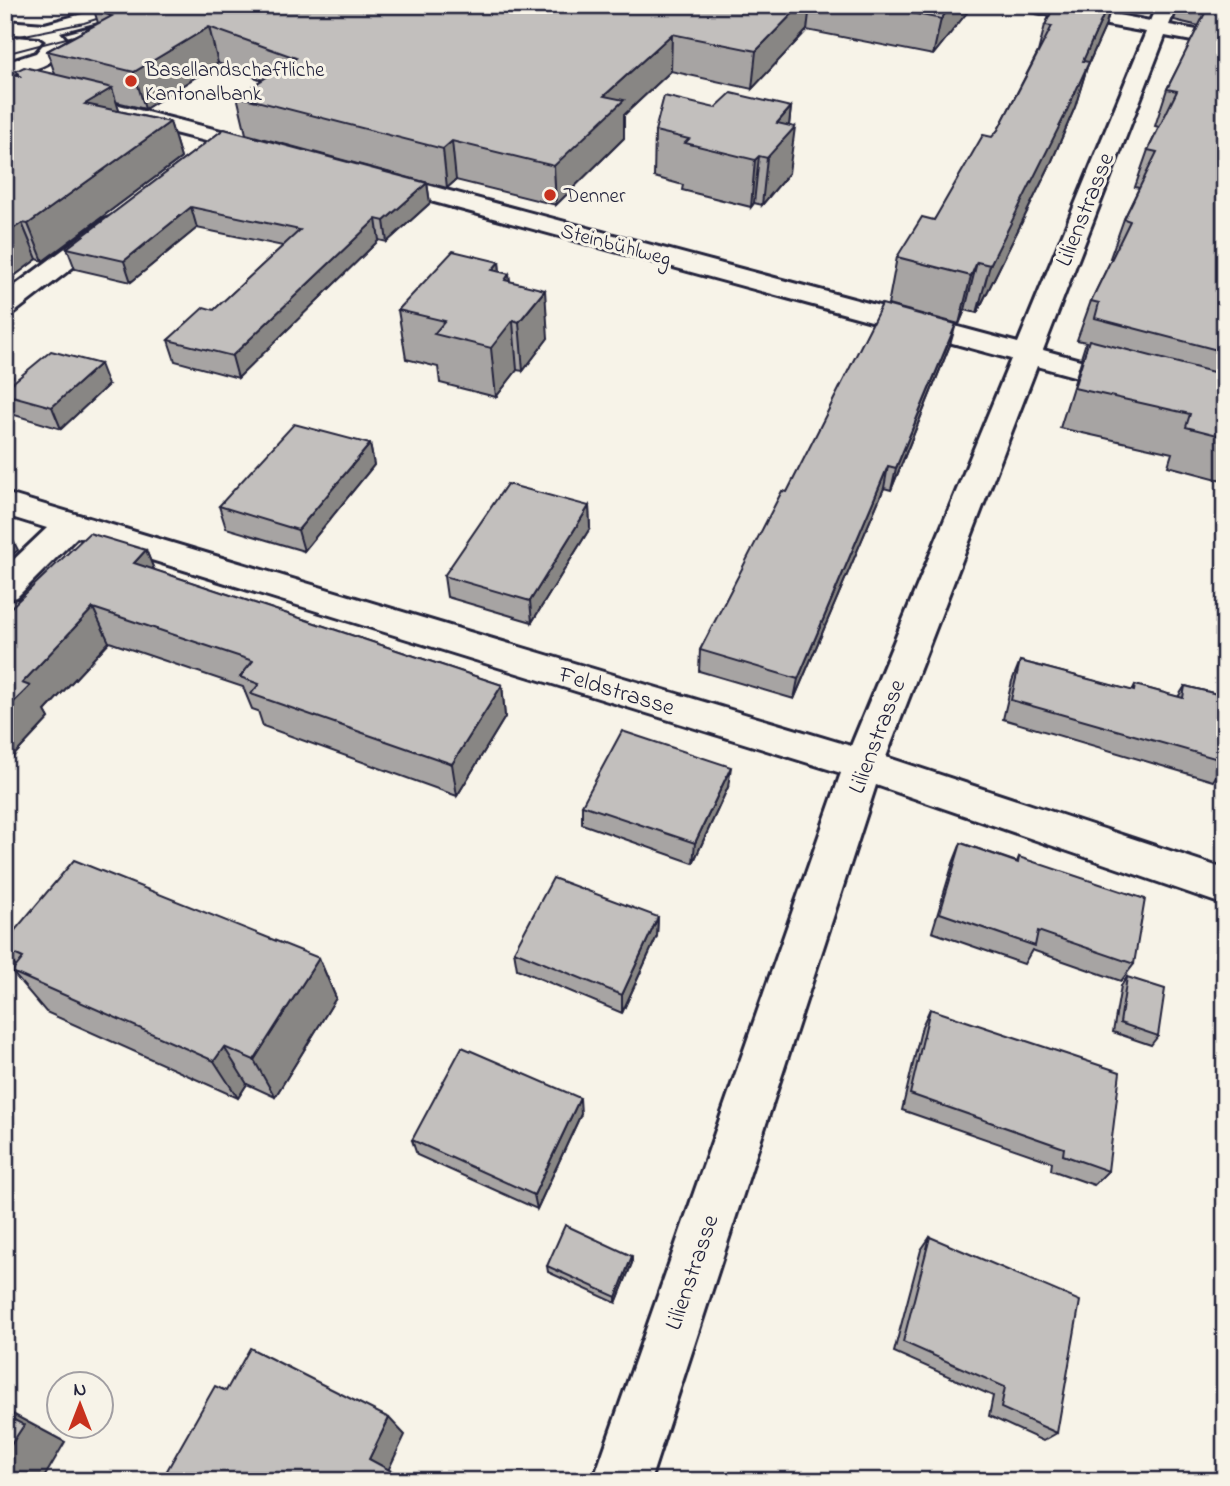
<svg xmlns="http://www.w3.org/2000/svg" width="1230" height="1486" font-family="'Indie Flower',sans-serif">
<style>
.lines{fill:none;stroke-linecap:round;stroke-linejoin:round}
.minor-casing{stroke:#22223b;stroke-width:6}
.major-casing{stroke:#22223b;stroke-width:6}
.minor{fill:#f7f3e8;fill-rule:evenodd}
.major{fill:#f7f3e8;fill-rule:evenodd}
.tram{stroke:#22223b;stroke-width:2}
.wall{fill:#a7a4a3;stroke:#22223b;stroke-width:2}
.shaded-wall{fill:#888684;stroke:#22223b;stroke-width:2}
.building{fill:#c2bfbd;stroke:#22223b;stroke-width:2}
.poi-dot{fill:#c8321e;stroke:#f7f3e8;stroke-width:2.5}
.labels{text-anchor:middle;stroke-width:6;stroke-linejoin:round;paint-order:stroke}
.far-poi-label{font-size:21px;fill:#22223b;stroke:#f7f3e8;text-anchor:start}
.far-street-label{font-size:21px;fill:#22223b;stroke:#f7f3e8}
.street-label{font-size:24px;fill:#22223b;stroke:#f7f3e8}
</style>
<rect width="100%" height="100%" fill="#f7f3e8"/>
<filter id="ink" filterUnits="userSpaceOnUse"><feTurbulence type="fractalNoise" baseFrequency=".0143" numOctaves="2"/><feDisplacementMap in="SourceGraphic" scale="14" xChannelSelector="R" yChannelSelector="G"/><feConvolveMatrix kernelMatrix="1 2 1 2 8 2 1 2 1" color-interpolation-filters="sRGB"/></filter>
<g filter="url(#ink)">
<g class="lines">
<g class="minor-casing">
<g id="minor">
<polygon points="1020,5 1064,5 1150,21 1157,5 1177,5 1169,25 1225,35 1225,47 1165,36 1043,350 1225,399 1225,417 1037,366 886,757 1225,869 1225,905 876,785 650,1481 593,1481 841,773 77,537 17,597 5,600 5,568 47,528 5,515 5,493 851,746 1011,359 368,184 365,179 368,174 386,174 1018,343 1146,32 1030,11"/>
<polygon points="119,105 273,144 277,149 273,154 265,156 111,117 108,112"/>
<polygon points="112,217 121,220 125,225 121,230 15,312 5,314 5,293 103,220"/>
</g>
</g>
<g class="major-casing">
<path id="major" d="M116,5H150L147,9L60,32L67,40C58,67 30,71 5,75V63L36,53L46,41L39,36L5,33V21L45,24Z"/>
</g>
<use href="#minor" class="minor"/>
<use href="#major" class="major"/>
<g class="tram">
<polyline points="5,39 84,23 140,5"/>
<polyline points="5,54 93,31"/>
</g>
</g>
<g class="wall">
<polygon points="104,5 973,5 933,55 807,30 752,89 671,71 624,115 624,138 556,205 456,180 447,188 246,134 237,96 262,80 218,63 145,109 116,102 119,111 170,122 181,158 43,261 37,259 5,283 17,75 16,71 55,74 47,51 98,23 94,10"/>
<polygon points="1055,5 1114,5 1112,11 1110,11 1105,27 1087,67 1075,107 1051,163 977,313 965,310 959,324 888,305 897,257 934,220 998,130 1038,52 1045,25"/>
<polygon points="1179,5 1225,5 1225,481 1168,466 1172,453 1060,428 1082,358 1081,358 1086,342 1077,340 1091,301 1112,258 1110,258 1124,219 1139,188 1135,187 1148,150 1159,127 1155,126 1167,89 1199,26 1174,20"/>
<polygon points="791,107 789,126 789,173 762,205 754,203 751,207 682,190 683,185 654,177 655,131 715,108"/>
<polygon points="224,129 427,183 430,203 387,242 379,240 238,378 175,361 168,340 214,310 283,246 197,228 131,282 75,269 67,248"/>
<polygon points="499,262 500,272 509,274 510,281 548,338 523,371 517,370 496,397 440,383 438,367 406,359 398,310"/>
<polygon points="950,345 891,490 884,488 794,699 699,671 700,650 787,492"/>
<polygon points="108,385 61,429 11,414 5,402 5,389"/>
<polygon points="370,444 374,465 304,551 226,528 219,506"/>
<polygon points="589,506 590,528 532,622 447,597 444,576"/>
<polygon points="146,550 154,570 502,685 505,717 457,796 263,726 258,711 252,709 243,687 109,642 45,711 49,718 5,765 5,613"/>
<polygon points="1020,661 1132,691 1135,685 1178,697 1185,686 1225,696 1225,763 1213,781 1003,719 1012,681"/>
<polygon points="728,787 693,863 582,824 582,805"/>
<polygon points="961,843 1017,862 1019,857 1134,964 1121,981 1032,950 1024,964 932,932 953,863"/>
<polygon points="658,917 657,936 622,1013 517,969 514,951"/>
<polygon points="5,942 319,958 336,998 275,1097 247,1084 238,1098 46,1012 12,972 16,967 5,954"/>
<polygon points="1127,977 1158,1036 1151,1045 1113,1032 1121,986"/>
<polygon points="930,1009 1108,1171 1094,1185 1051,1170 1052,1162 902,1110 922,1026"/>
<polygon points="581,1114 537,1209 417,1155 412,1140"/>
<polygon points="930,1237 1057,1433 1043,1441 989,1416 993,1396 894,1352 921,1250"/>
<polygon points="632,1263 616,1303 548,1272 547,1266"/>
</g>
<g class="shaded-wall">
<polygon points="5,5 24,5 5,10"/>
<polygon points="801,5 810,5 807,30 752,89 756,51"/>
<polygon points="952,5 973,5 933,55 941,19"/>
<polygon points="1108,5 1111,5 1105,27 1087,67 1075,107 1051,163 977,313 990,265"/>
<polygon points="209,27 218,63 145,109 134,72"/>
<polygon points="672,34 671,71 624,115 624,138 556,205 554,166 604,96"/>
<polygon points="112,88 123,123 85,104"/>
<polygon points="791,107 788,134 795,127 789,173 762,205 767,158 777,123"/>
<polygon points="170,122 181,158 43,261 28,224"/>
<polygon points="452,141 456,180 447,188 443,149"/>
<polygon points="759,156 754,203 751,207 755,160"/>
<polygon points="427,183 430,203 387,242 384,221"/>
<polygon points="191,207 197,228 131,282 124,261"/>
<polygon points="376,219 379,240 238,378 232,356"/>
<polygon points="22,223 37,259 5,283 5,234"/>
<polygon points="499,262 503,310 492,270"/>
<polygon points="977,262 965,310 959,324 971,276"/>
<polygon points="509,274 517,370 496,397 491,348 505,280"/>
<polygon points="545,290 548,338 523,371 519,322"/>
<polygon points="956,324 950,345 891,490 896,468"/>
<polygon points="5,360 13,377 5,384"/>
<polygon points="100,364 108,385 61,429 52,407"/>
<polygon points="370,444 374,465 304,551 298,530"/>
<polygon points="888,466 884,488 794,699 798,679"/>
<polygon points="589,506 590,528 532,622 530,601"/>
<polygon points="7,529 18,550 5,561 5,531"/>
<polygon points="146,550 160,584 134,563"/>
<polygon points="93,608 109,642 45,711 49,718 5,765 5,711 22,683"/>
<polygon points="502,685 505,717 457,796 452,764"/>
<polygon points="731,767 728,787 693,863 695,843"/>
<polygon points="658,917 657,936 622,1013 622,995"/>
<polygon points="319,958 336,998 275,1097 254,1060"/>
<polygon points="224,1047 247,1084 238,1098 214,1061"/>
<polygon points="580,1098 581,1114 537,1209 534,1195"/>
<polygon points="632,1256 632,1263 616,1303 616,1297"/>
<polygon points="5,1410 65,1442 42,1481 5,1481"/>
<polygon points="389,1418 405,1435 386,1475 369,1459"/>
</g>
<g class="building">
<polygon points="104,5 801,5 756,51 672,34 604,96 624,100 554,166 452,141 443,149 237,96 296,58 209,27 134,72 47,51 112,16 94,10"/>
<polygon points="870,5 952,5 941,19"/>
<polygon points="1055,5 1108,5 1083,61 1089,62 1064,117 990,265 977,262 971,276 897,257 922,217 934,220 983,135 992,137 998,130 1052,26 1045,25"/>
<polygon points="1207,9 1225,12 1225,352 1095,318 1099,303 1091,301 1130,221 1124,219 1157,152 1148,150 1177,91 1167,89"/>
<polygon points="24,67 112,88 85,104 170,122 28,224 22,223 5,234 5,74 20,76 16,71"/>
<polygon points="731,93 791,107 777,123 795,127 767,158 759,156 755,160 685,143 689,139 655,131 664,96 715,108"/>
<polygon points="224,129 427,183 384,221 376,219 232,356 168,340 204,307 214,310 300,230 191,207 124,261 67,248"/>
<polygon points="453,251 499,262 492,270 509,274 505,280 545,290 519,322 513,320 491,348 434,334 445,321 398,310"/>
<polygon points="882,304 956,324 896,468 888,466 798,679 700,650 782,491 787,492"/>
<polygon points="1089,340 1225,375 1225,437 1186,427 1190,414 1074,388"/>
<polygon points="51,351 100,364 52,407 5,394 5,389"/>
<polygon points="294,424 370,444 298,530 219,506"/>
<polygon points="507,484 589,506 530,601 444,576"/>
<polygon points="89,533 146,550 134,563 502,685 452,764 251,694 259,684 240,677 253,661 93,608 22,683 30,686 5,711 5,613"/>
<polygon points="1020,661 1134,691 1135,685 1183,698 1185,686 1225,696 1225,761 1011,700"/>
<polygon points="622,731 731,767 695,843 582,805"/>
<polygon points="961,843 1018,863 1019,857 1145,899 1134,964 1038,931 1035,946 940,913"/>
<polygon points="74,860 319,958 254,1060 224,1047 214,1061 12,972 23,958 5,950 5,942"/>
<polygon points="553,878 658,917 622,995 514,951"/>
<polygon points="1127,977 1165,989 1158,1036 1120,1023"/>
<polygon points="930,1009 1120,1072 1108,1171 1063,1155 1064,1148 910,1094"/>
<polygon points="462,1047 580,1098 534,1195 412,1140"/>
<polygon points="565,1225 632,1256 616,1297 547,1266"/>
<polygon points="930,1237 1080,1301 1057,1433 1001,1408 1005,1387 903,1342"/>
<polygon points="250,1348 389,1418 369,1459 410,1481 161,1481 215,1386 226,1391"/>
<polygon points="5,1415 24,1425 5,1454"/>
</g>
</g>
<g class="poi-dot">
<circle cx="131" cy="81" r="7"/>
<circle cx="550" cy="195" r="7"/>
</g>
<g class="labels">
<g class="far-poi-label">
<text x="145" y="76">Basellandschaftliche<tspan x="145" dy="24">Kantonalbank</tspan></text>
<text x="564" y="202">Denner</text>
</g>
<g class="far-street-label">
<text transform="translate(616 244) rotate(15)" y="7">Steinbühlweg</text>
</g>
<g class="street-label">
<text transform="translate(1084 209) rotate(-68)" y="8">Lilienstrasse</text>
<text transform="translate(617 690) rotate(17)" y="8">Feldstrasse</text>
<text transform="translate(876 736) rotate(-69)" y="8">Lilienstrasse</text>
<text transform="translate(691 1272) rotate(-71)" y="8">Lilienstrasse</text>
</g>
</g>
<rect width="1230" height="1486" fill="none" stroke="#f7f3e8" stroke-width="28"/>
<rect x="14" y="14" width="1202" height="1458" fill="none" stroke="#22223b" stroke-width="2.5" filter="url(#ink)"/>
<g transform="translate(80 1405)"><circle r="33" fill="#f7f3e8" stroke="#a29fa3" stroke-width="2"/>
<path d="M0-5L12 26L0 18L-12 26Z" fill="#c8321e"/>
<text y="-10" font-size="19" font-weight="bold" text-anchor="middle" fill="#22223b">N</text>
</g>
</svg>
